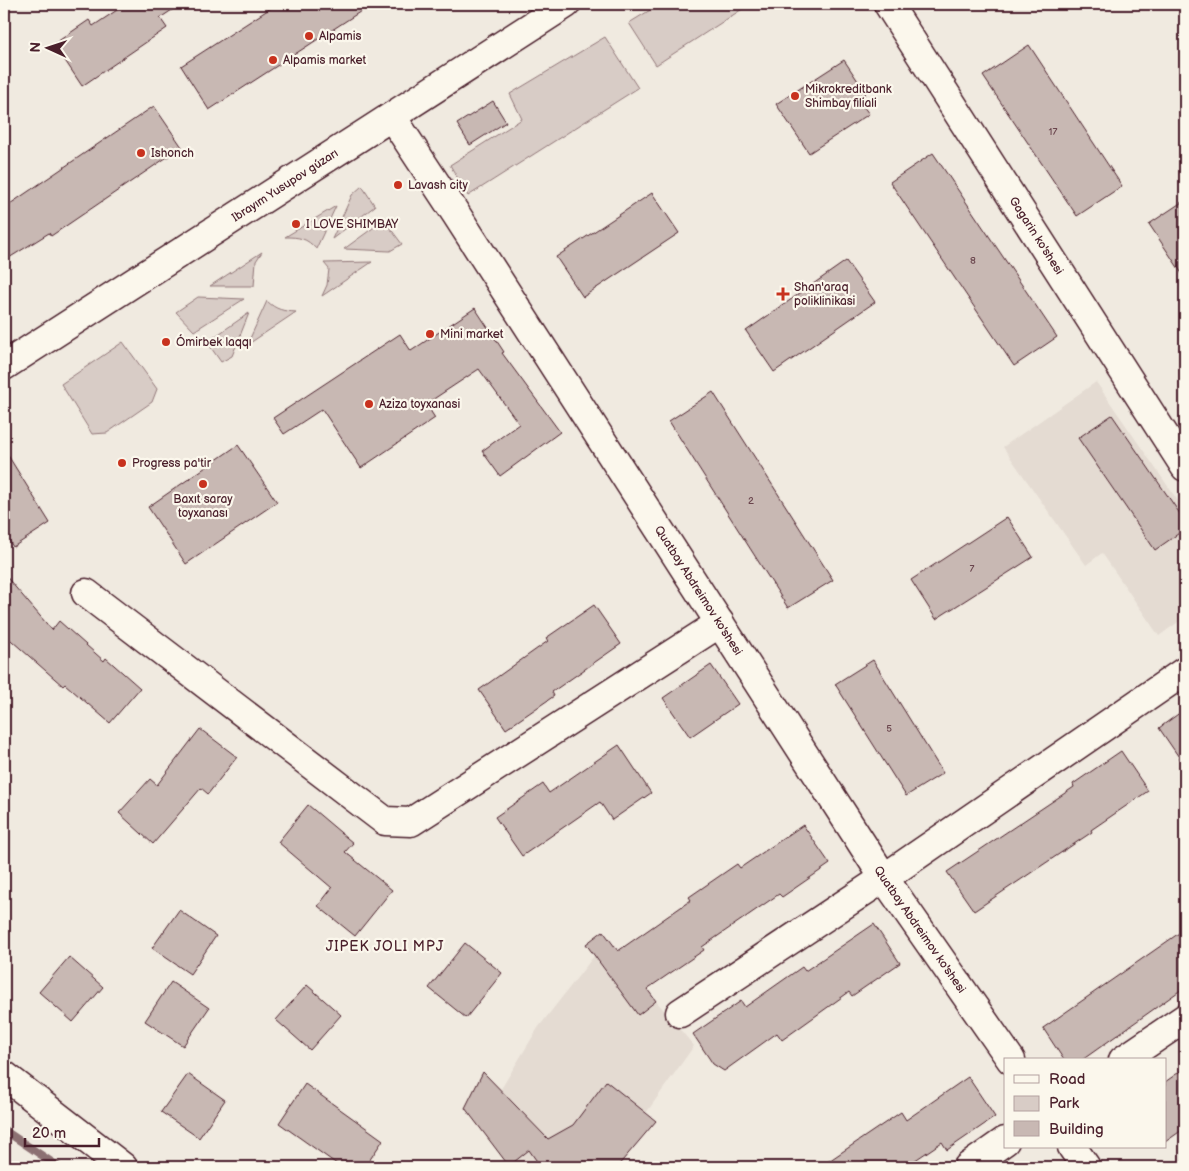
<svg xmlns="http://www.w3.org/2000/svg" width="1189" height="1171" font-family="'Balsamiq Sans',sans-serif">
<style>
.built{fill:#e4dbd2}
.green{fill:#d8ccc6;stroke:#917678}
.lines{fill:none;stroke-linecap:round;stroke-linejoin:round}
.stream{stroke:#8c6f72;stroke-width:8}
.building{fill:#c8b8b3;stroke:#4a1f2b}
.minor-casing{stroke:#4a1f2b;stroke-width:31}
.major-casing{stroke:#4a1f2b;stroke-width:31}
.minor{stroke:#fbf7ec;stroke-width:28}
.major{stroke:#fbf7ec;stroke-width:28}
.poi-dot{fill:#c8321e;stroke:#fbf7ec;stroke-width:2}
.labels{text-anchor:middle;stroke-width:4.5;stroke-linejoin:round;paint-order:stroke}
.number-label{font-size:10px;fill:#6a454d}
.poi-label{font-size:12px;fill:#4a1f2b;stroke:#fbf7ec;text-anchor:start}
.street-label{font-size:12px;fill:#4a1f2b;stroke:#fbf7ec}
.neighbourhood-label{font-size:14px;letter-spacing:1px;fill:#4a1f2b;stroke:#fbf7ec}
</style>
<rect width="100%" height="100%" fill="#f0eae0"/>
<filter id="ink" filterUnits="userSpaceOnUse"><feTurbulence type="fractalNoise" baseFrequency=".02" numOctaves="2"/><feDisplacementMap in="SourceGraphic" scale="10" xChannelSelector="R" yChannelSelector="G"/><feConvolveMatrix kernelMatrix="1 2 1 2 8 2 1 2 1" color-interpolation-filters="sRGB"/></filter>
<g filter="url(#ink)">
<g class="built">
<polygon points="1096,382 1185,511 1185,617 1159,636 1102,553 1086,565 1003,447"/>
<polygon points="603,931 656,1001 694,1046 646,1113 656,1121 617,1167 510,1167 465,1108 483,1072 501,1089 538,1028 594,956 586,944"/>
</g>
<g class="green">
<polygon points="660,4 750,4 656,65 629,23"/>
<polygon points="605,37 638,88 468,196 450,165 522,119 510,94"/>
<polygon points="362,186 375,206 332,239 352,195"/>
<path d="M336,206L316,249C307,238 299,237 285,237Z"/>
<polygon points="384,220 402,244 390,251 344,249"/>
<polygon points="262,252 256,261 254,286 210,286"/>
<polygon points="372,262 322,296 327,285 329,269 324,263"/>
<polygon points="198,297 244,299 194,331 176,312"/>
<path d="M267,301C276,310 284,311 296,312L247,345Z"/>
<polygon points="249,313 232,356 221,362 207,342"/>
<polygon points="123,342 157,389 152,402 107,433 92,434 61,384"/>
</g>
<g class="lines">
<polyline class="stream" points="4,1130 59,1167"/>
</g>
<g class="building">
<polygon points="126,4 181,4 160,18 167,28 82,86 54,44 89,20 93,26"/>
<polygon points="277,4 372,4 209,110 181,66"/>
<polygon points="1029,45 1122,186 1077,216 983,76"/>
<polygon points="844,60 866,93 857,98 869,114 809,153 776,104"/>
<polygon points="493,101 506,122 470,145 457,124"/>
<polygon points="154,106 182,147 51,236 49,233 4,261 4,208"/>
<polygon points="933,153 1057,337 1014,366 890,182"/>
<polygon points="652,193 679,233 583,297 556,257"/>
<polygon points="1185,200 1185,278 1149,224"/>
<polygon points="846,261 875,302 774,372 746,331"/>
<polygon points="475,308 504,352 502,353 560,432 500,476 482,451 519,424 479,369 426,404 435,418 361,468 322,409 284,434 273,418 400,334 411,351"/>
<polygon points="713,392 833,580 788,608 669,421"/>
<polygon points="1112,415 1185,521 1185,529 1155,550 1078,438"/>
<polygon points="238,445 277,502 186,564 148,507"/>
<polygon points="4,449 50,523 13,547 4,532"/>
<polygon points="1007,517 1033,557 936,619 911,580"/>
<polygon points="4,574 52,630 59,621 104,661 106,658 140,688 110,723 65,684 63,686 4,634"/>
<polygon points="594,605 621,644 552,692 554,696 506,729 479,690 548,641 546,638"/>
<polygon points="873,660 943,773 906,796 835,684"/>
<polygon points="711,665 738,704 690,737 663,698"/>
<polygon points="1185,709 1185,766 1159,728"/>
<polygon points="200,729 237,757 208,794 201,788 153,844 119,813 150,779 157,785"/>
<polygon points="619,745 651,793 612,820 600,802 522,856 495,817 543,784 549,793"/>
<polygon points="1121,751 1148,791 1091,830 1092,832 974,911 947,872 1074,787 1073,784"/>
<polygon points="308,805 353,843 345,852 392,890 355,936 318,906 332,888 278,842"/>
<polygon points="803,825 830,864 782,897 779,894 702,947 704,950 647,989 656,1001 638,1015 586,944 603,931 618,951 691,900 689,897 737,864 740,868"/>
<polygon points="179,910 216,936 190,974 152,948"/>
<polygon points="874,924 900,963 852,996 849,992 782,1040 777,1033 724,1071 713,1064 693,1034 741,1001 745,1007 802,967 805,971"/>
<polygon points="1185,929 1185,987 1082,1060 1064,1060 1043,1028"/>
<polygon points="465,943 502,973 466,1018 429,988"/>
<polygon points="69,957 103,987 73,1022 39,992"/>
<polygon points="171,982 209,1008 183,1046 145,1021"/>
<polygon points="307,985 341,1015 310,1050 276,1020"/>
<polygon points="1185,1068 1185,1128 1165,1142 1165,1082"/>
<polygon points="483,1072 548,1139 573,1125 606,1081 656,1121 617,1167 541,1167 529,1150 509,1166 465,1108"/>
<polygon points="188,1074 225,1100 199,1138 161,1112"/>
<polygon points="968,1077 995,1117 947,1150 942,1142 905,1167 820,1167 901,1112 906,1120"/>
<polygon points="305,1084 383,1140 365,1167 341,1167 279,1123"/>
</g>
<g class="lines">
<g class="minor-casing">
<g id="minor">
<path id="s1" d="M888,4L1185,467"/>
<path id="s2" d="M392,117L456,214L884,878L1011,1060"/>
<polyline points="86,593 385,821 411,822 720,623"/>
<polyline points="680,1013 884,878 1185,671"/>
<polyline points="1123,1060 1185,1018"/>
<polyline points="4,1075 123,1167"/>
<polyline points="1072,1147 1086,1167"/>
<polyline points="968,1167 1005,1141"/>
</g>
</g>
<g class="major-casing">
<g id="major">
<path id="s3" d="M4,366L566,4"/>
</g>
</g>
<use href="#minor" class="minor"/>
<use href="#major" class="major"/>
</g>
</g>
<g class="poi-dot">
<circle cx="309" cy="36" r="5"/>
<circle cx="273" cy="60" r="5"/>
<circle cx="795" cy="96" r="5"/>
<circle cx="141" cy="153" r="5"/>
<circle cx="398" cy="185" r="5"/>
<circle cx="296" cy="224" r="5"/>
<path d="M780.5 286.5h5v5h5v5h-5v5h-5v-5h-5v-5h5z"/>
<circle cx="430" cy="334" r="5"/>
<circle cx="166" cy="342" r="5"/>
<circle cx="369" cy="404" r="5"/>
<circle cx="122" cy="463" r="5"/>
<circle cx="203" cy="484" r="5"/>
</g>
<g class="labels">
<g class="number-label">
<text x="1053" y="135">17</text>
<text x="973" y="264">8</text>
<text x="751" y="504">2</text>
<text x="972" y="572">7</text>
<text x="889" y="732">5</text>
</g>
<g class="poi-label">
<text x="319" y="40">Alpamis</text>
<text x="283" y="64">Alpamis market</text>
<text x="805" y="93">Mikrokreditbank<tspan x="805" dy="14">Shimbay filiali</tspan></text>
<text x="151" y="157">Ishonch</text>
<text x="408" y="189">Lavash city</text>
<text x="306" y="228">I LOVE SHIMBAY</text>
<text x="794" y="291">Shan'araq<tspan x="794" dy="14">poliklinikasi</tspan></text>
<text x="440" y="338">Mini market</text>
<text x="176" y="346">Ómirbek laqqı</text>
<text x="379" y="408">Aziza toyxanasi</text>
<text x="132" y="467">Progress pa'tir</text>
<text x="203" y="503" text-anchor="middle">Baxıt saray<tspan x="203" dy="14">toyxanası</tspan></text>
</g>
<g class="street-label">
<text dy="4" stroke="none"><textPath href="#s3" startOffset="334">Ibrayım Yusupov gúzarı</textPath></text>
<text dy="4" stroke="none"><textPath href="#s1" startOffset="275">Gagarin ko'shesi</textPath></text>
<text dy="4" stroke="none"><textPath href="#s2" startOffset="564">Quatbay Abdreimov ko'shesi</textPath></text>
<text dy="4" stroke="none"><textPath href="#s2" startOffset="969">Quatbay Abdreimov ko'shesi</textPath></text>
</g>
<g class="neighbourhood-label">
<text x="385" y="951">JIPEK JOLI MPJ</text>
</g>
</g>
<rect width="1189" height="1171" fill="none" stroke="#fbf7ec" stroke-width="20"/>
<rect x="10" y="10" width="1169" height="1151" fill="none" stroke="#4a1f2b" stroke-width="2" filter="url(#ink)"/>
<rect x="1004" y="1058" width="162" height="90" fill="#fbf7ec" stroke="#b4a19f"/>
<rect x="1014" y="1075" width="25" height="8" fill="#fbf7ec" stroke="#b4a19f"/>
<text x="1049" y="1084" font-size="15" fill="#4a1f2b">Road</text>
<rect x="1014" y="1096" width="25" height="15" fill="#d8ccc6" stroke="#b4a19f"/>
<text x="1049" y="1108" font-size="15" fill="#4a1f2b">Park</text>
<rect x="1014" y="1121" width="25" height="15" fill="#c8b8b3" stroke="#b4a19f"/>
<text x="1049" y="1134" font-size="15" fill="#4a1f2b">Building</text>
<g transform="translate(48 48) rotate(273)" stroke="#fbf7ec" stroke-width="4" paint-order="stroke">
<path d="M0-4L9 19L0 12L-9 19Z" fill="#4a1f2b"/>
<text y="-8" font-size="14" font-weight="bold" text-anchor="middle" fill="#4a1f2b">N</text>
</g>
<path d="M25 1138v8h74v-8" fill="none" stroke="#4a1f2b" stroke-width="2.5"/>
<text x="32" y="1138" font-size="15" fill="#4a1f2b" stroke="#fbf7ec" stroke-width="4" paint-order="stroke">20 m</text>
</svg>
